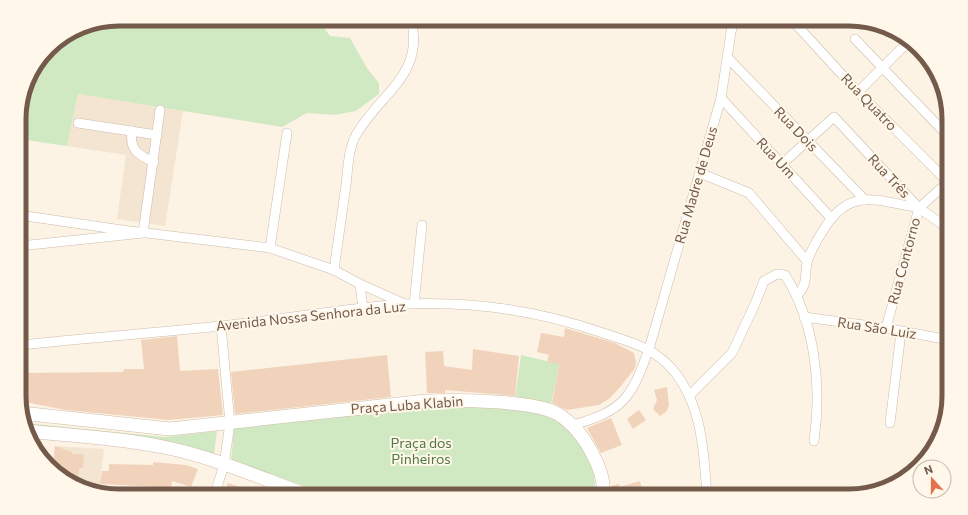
<svg xmlns="http://www.w3.org/2000/svg" width="968" height="515" font-family="Commissioner,sans-serif">
<style>
.residential{fill:#f3e5d2}
.green{fill:#d1e9c3}
.building{fill:#f1d3bc}
.lines{fill:none;stroke-linecap:round;stroke-linejoin:round}
.minor-casing{stroke:#cdbbab;stroke-width:10}
.secondary-casing{stroke:#d0bba8;stroke-width:14}
.minor{stroke:#fff;stroke-width:9}
.secondary{stroke:#fff;stroke-width:13}
.labels{text-anchor:middle;stroke-width:4;stroke-linejoin:round;paint-order:stroke}
.street-label{font-size:14px;fill:#745a4a;stroke:#fff7ea}
.park-label{font-size:14px;fill:#517942;stroke:#fff7ea}
.rim{fill:none;stroke:#745a4a;stroke-width:5}
</style>
<rect width="100%" height="100%" fill="#fcf3e4"/>
<g class="residential">
<polygon points="78,94 183,111 165,226 117,219 126,155 67,146"/>
<polygon points="55,446 104,449 99,491 74,486 53,467"/>
</g>
<g class="green">
<path d="M119,19H321L324,28L330,36L350,38L367,68L379,83V94L356,111L334,115L307,113L282,127L78,94L67,146L19,139C19,89 32,51 79,27C90,22 107,21 119,19Z"/>
<polygon points="521,355 559,364 551,405 515,399"/>
<path d="M427,405C462,406 545,402 570,429C575,434 579,443 583,449C592,462 597,480 594,496H335L231,463L234,427Z"/>
<polygon points="25,423 165,437 217,431 214,455 26,426"/>
</g>
<g class="building">
<polygon points="565,328 615,343 634,353 636,362 635,368 621,386 610,398 599,405 567,410 552,403 559,364 547,362 549,355 537,352 541,333 564,337"/>
<polygon points="177,336 180,371 218,369 223,415 169,420 66,410 20,401 20,373 123,372 124,369 144,369 141,340"/>
<polygon points="473,349 519,356 515,396 445,390 445,393 427,393 425,352 443,351 444,366 472,370"/>
<polygon points="387,355 391,397 235,414 231,372"/>
<polygon points="667,387 669,405 666,412 660,416 653,409 657,400 654,390"/>
<polygon points="639,410 646,420 633,429 627,419"/>
<polygon points="611,418 622,445 601,453 587,428"/>
<polygon points="55,446 72,452 72,454 84,454 83,468 79,468 78,483 71,483 53,467"/>
<polygon points="153,462 186,465 198,469 191,487 172,481 171,491 159,490 159,487 100,484 102,471 109,471 109,464 153,465"/>
<polygon points="640,481 644,496 611,496 611,486 619,484 620,487"/>
<polygon points="228,483 243,488 240,496 222,496"/>
</g>
<g class="lines">
<g class="minor-casing">
<g id="minor">
<polyline points="791,19 858,92 948,182"/>
<polyline points="855,39 948,136"/>
<polyline points="728,58 865,200"/>
<polyline points="858,92 908,42"/>
<polyline points="721,98 831,218"/>
<polyline points="78,123 157,135"/>
<path d="M132,131C129,150 138,155 154,162"/>
<polyline points="782,164 834,117 919,208 949,229"/>
<polyline points="700,173 749,193 807,261"/>
<polyline points="919,208 948,182"/>
<polyline points="19,215 122,230 270,248 334,270 360,284 405,304"/>
<polyline points="20,246 143,233 160,110"/>
<polyline points="270,248 287,133"/>
<path d="M334,270C338,242 342,214 346,185C348,169 348,150 356,135C381,92 425,75 411,19"/>
<polyline points="360,284 363,308"/>
<path d="M797,296C810,281 803,275 808,259C812,248 818,239 824,229C851,186 877,201 919,208"/>
<polyline points="414,304 422,225"/>
<polyline points="804,317 886,328 949,340"/>
<polyline points="886,328 919,208"/>
<path d="M20,345C87,338 154,333 220,326C282,320 343,308 405,304C471,301 540,311 603,333C630,342 653,347 673,370C702,404 704,453 707,496"/>
<path d="M690,395L732,353L755,304L764,281L777,274L785,275C815,322 822,386 814,441"/>
<polyline points="890,423 901,332"/>
<path d="M573,425C625,410 631,398 649,349L721,98L731,32L734,19"/>
<polyline points="214,496 224,465 230,423 221,326"/>
</g>
</g>
<g class="secondary-casing">
<g id="secondary">
<path d="M21,413L170,429L426,401C455,400 535,400 558,414C574,424 585,439 593,455C600,468 605,481 603,496"/>
<path d="M28,431C74,436 122,438 168,448C216,458 263,479 310,496"/>
</g>
</g>
<use href="#minor" class="minor"/>
<use href="#secondary" class="secondary"/>
</g>
<g class="labels">
<g class="street-label">
<text transform="translate(869 102) rotate(46)" y="5">Rua Quatro</text>
<text transform="translate(796 129) rotate(46)" y="5">Rua Dois</text>
<text transform="translate(776 158) rotate(47)" y="5">Rua Um</text>
<text transform="translate(889 176) rotate(47)" y="5">Rua Três</text>
<text transform="translate(696 185) rotate(-74)" y="5">Rua Madre de Deus</text>
<text transform="translate(904 261) rotate(-75)" y="5">Rua Contorno</text>
<text transform="translate(311 316) rotate(-6)" y="5">Avenida Nossa Senhora da Luz</text>
<text transform="translate(877 328) rotate(9)" y="5">Rua São Luiz</text>
<text transform="translate(407 405) rotate(-4)" y="5">Praça Luba Klabin</text>
</g>
<g class="park-label">
<text x="421" y="448">Praça dos<tspan x="421" dy="16">Pinheiros</tspan></text>
</g>
</g>
<path d="M0 0H968V515H0ZM119 26H849A93 93 0 0 1 942 119V396A93 93 0 0 1 849 489H119A93 93 0 0 1 26 396V119A93 93 0 0 1 119 26Z" fill="#fff7ea" fill-rule="evenodd"/>
<path class="rim" d="M119 26H849A93 93 0 0 1 942 119V396A93 93 0 0 1 849 489H119A93 93 0 0 1 26 396V119A93 93 0 0 1 119 26Z"/>
<g transform="translate(932 479) rotate(339)"><circle r="19" fill="#fff7ea" stroke="#c7b8aa"/>
<path d="M0-3L7 15L0 10L-7 15Z" fill="#e3724b"/>
<text y="-6" font-size="11" font-weight="bold" text-anchor="middle" fill="#745a4a">N</text>
</g>
</svg>
